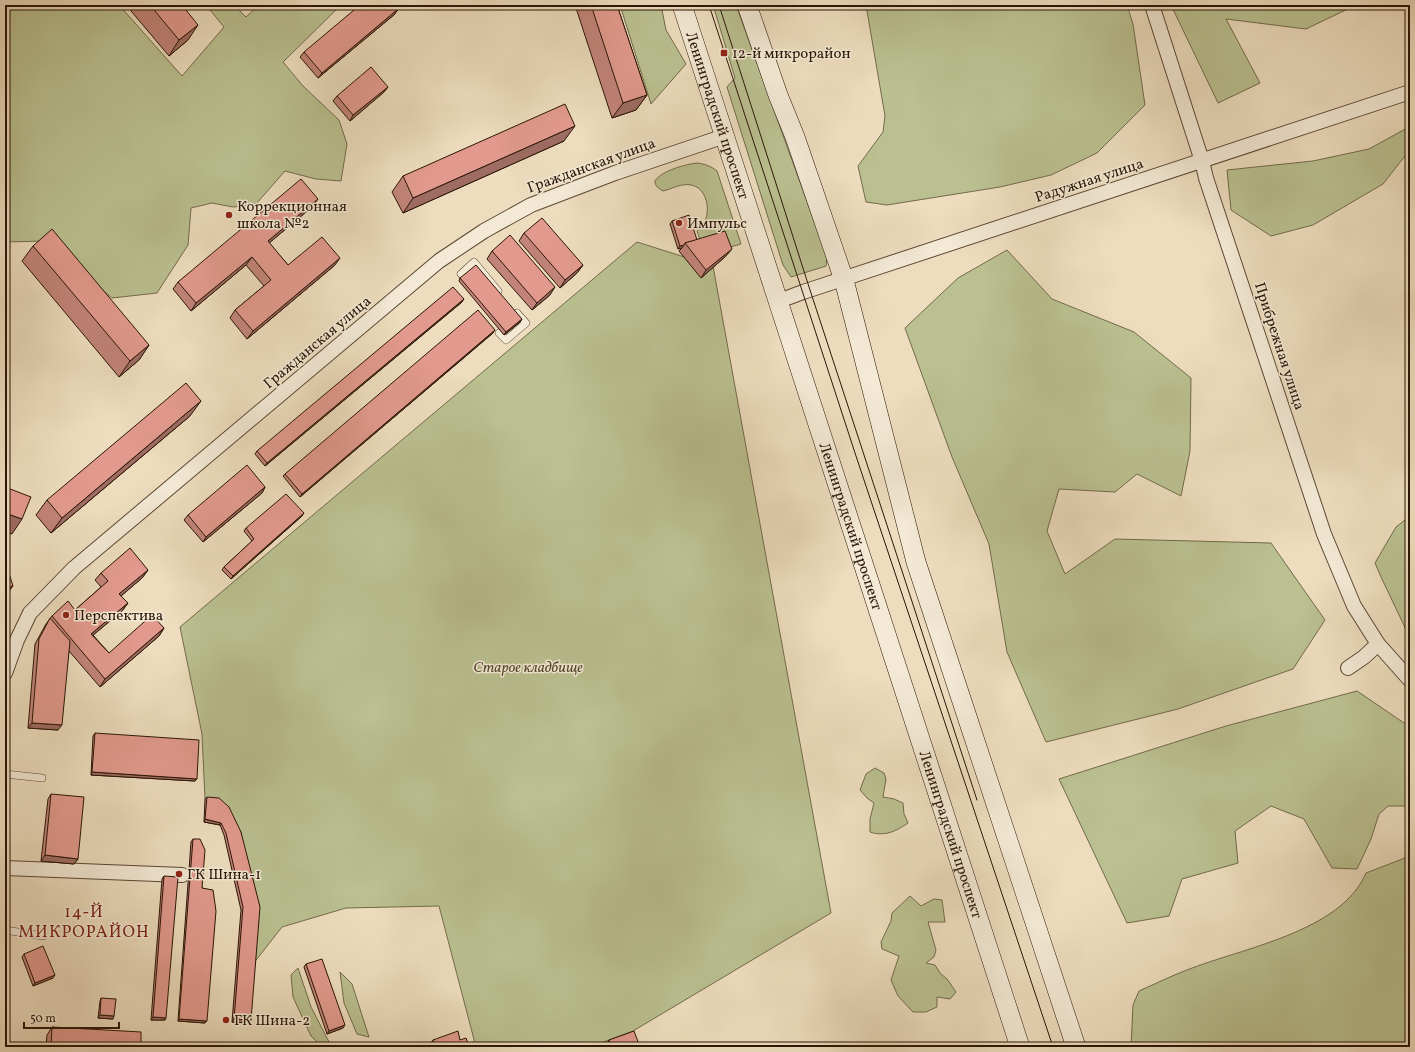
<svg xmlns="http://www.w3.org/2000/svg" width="1415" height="1052" font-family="Vollkorn,serif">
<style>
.green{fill:#bac090;stroke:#726a4b}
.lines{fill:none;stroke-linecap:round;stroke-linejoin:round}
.lane-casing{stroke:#5b4734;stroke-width:8}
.street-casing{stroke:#5b4734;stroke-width:16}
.secondary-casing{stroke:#2a1506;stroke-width:20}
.lane{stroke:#f3e9d5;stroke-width:7}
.street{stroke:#f3e9d5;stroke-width:14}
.secondary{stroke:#f3e9d5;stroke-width:19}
.tram{stroke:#2a1506;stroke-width:1}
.wall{fill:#c2847a;stroke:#2a1506}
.shaded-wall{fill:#9e6c63;stroke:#2a1506}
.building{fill:#e29a8e;stroke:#2a1506}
.poi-dot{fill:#8f2418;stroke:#f3e9d5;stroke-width:1.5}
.labels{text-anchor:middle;stroke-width:3;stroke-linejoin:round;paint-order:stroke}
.poi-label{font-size:15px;fill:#2a1506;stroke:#f3e9d5;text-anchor:start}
.street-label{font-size:15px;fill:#2a1506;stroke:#f3e9d5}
.park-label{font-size:15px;font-style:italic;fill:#55482f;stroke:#f3e9d5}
.quarter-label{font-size:17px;letter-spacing:1px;fill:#7a1f14;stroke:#f3e9d5}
</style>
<rect width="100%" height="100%" fill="#edddbe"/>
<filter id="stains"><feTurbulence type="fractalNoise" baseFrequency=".005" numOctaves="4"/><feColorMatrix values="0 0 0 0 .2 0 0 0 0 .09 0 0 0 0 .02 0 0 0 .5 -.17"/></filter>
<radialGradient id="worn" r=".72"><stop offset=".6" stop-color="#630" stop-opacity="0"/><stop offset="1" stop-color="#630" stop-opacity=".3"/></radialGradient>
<g class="green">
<polygon points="5,5 119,5 182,76 224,27 206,5 234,5 246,17 259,5 341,5 283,62 303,86 339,120 347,144 341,181 316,179 285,171 256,204 233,207 212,203 191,208 188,245 157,293 112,298 46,241 5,242"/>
<polygon points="620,5 661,5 666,30 686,64 651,104"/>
<polygon points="706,5 736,5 827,257 826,266 791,277 783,265 727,87 735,78 714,8"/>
<polygon points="866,5 1127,5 1133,24 1145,105 1097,153 1051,175 1000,187 887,205 866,202 858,166 883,132 885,116"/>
<polygon points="1171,5 1356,5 1306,29 1226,19 1260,83 1218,103"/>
<polygon points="1409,127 1410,127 1410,152 1408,152 1383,184 1313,225 1271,236 1231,210 1227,170 1313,161 1369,149"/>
<path d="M697,163C705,164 711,166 717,171L741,244L705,254L697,231C701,227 705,224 706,218C710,206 705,187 691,185C681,183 672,189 663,191C658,188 655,186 655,181C661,171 686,164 697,163Z"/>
<polygon points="637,242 713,266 831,913 633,1031 590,1047 476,1047 439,906 346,908 282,927 253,964 258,910 217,801 205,799 202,734 180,627"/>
<polygon points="1007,250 1052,299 1134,332 1191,378 1190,451 1181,496 1137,474 1115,492 1059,489 1047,531 1065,574 1115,539 1271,543 1325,620 1293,669 1178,709 1046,742 1007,652 989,544 952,457 905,328 958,278"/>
<polygon points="1410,516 1410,638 1381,577 1375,563 1396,527"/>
<polygon points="1357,691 1410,727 1410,806 1388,806 1379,814 1371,839 1357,869 1332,868 1304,819 1271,806 1235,831 1238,863 1182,879 1169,916 1127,923 1059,779 1226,726"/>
<path d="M875,768L884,773L886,779L883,797L894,799L903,803L904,814L908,823C897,831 884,837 870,832V819L874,803L867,798L860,790L866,774Z"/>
<path d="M1410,856V1047H1131L1133,1005L1139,991C1155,984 1171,976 1187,970C1242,948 1341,932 1366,873Z"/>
<polygon points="910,896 921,906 934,899 942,900 945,922 928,922 936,950 934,957 926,963 935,965 940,973 947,979 956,992 950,999 937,997 937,1007 926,1012 913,1012 898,996 891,980 899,956 882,949 881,942 891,921 892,913"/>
<polygon points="298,968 311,1007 329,1042 322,1047 311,1036 293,997 291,975"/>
<polygon points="340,972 352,984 369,1037 357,1034 344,1003"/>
</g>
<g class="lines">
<g class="lane-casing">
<g id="lane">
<polyline points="461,274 474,262 498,291"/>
<polyline points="499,333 506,340 526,323 517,313"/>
<polyline points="5,774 42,778"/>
<polyline points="5,930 43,936"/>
</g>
</g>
<g class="street-casing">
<g id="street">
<polyline points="1152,5 1202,161 1206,178 1324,534 1354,606 1378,644 1410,680"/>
<polyline points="779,301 803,292 1410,92"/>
<polyline points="1348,668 1364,657 1378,644"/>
<polyline points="5,673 17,640 30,613 74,568 439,261 484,231 531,205 615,173 725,136"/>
<polyline points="5,868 182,875"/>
</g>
</g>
<g class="secondary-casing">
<g id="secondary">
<path id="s1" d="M682,5L1020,1047"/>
<polyline points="747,5 778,95 795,137 844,280 916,562 1076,1047"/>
</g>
</g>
<use href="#lane" class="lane"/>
<use href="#street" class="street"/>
<use href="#secondary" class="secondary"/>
<g class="tram">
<polyline points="709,5 855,453 1053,1047"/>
<polyline points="719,5 810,290 977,800"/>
</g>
</g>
<g class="wall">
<polygon points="126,5 182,5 188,40 169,56"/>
<polygon points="575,5 617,5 647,95 636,110 612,118"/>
<polygon points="395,14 318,78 300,57 304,52"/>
<polygon points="388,87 384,92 350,121 333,101 337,96"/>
<polygon points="564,141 403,213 392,192 403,176"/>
<polygon points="312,207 269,243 288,265 335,265 247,339 230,318 235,310 264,286 246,265 191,311 173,289 178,282"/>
<polygon points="672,221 697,240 726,256 701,278 679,251 682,248 678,249 670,224"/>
<polygon points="524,233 583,265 577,273 560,288 519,241"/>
<polygon points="33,246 149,345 139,360 119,377 22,261"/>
<polygon points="492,251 550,295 532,310 487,259"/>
<polygon points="460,278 522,319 520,322 504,335 459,281"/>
<polygon points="462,302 265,466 255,454 257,451"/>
<polygon points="493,333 300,497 283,476 285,474"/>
<polygon points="190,416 51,533 36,515 47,500"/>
<polygon points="265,487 262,493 203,542 184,520 188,515"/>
<polygon points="302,516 231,579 222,570 224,567 252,541 244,531 246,528"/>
<polygon points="148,570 142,578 121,596 128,603 122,611 93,635 109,653 164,628 159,636 100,687 69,651 58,730 28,728 35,644 46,624 52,616 75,610 101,587 95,580 101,573"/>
<polygon points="95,733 195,781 91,775 93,736"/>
<polygon points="51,794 78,859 74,864 41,861 48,799"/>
<polygon points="207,797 241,832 251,1020 249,1023 232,1022 241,910 224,835 220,825 204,822 205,799"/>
<polygon points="193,839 202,888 205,1023 178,1021 191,842"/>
<polygon points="164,876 165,1020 151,1020 162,879"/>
<polygon points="24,954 53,978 33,986 22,957"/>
<polygon points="306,964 343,1028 327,1034 304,967"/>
<polygon points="101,998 113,1019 98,1018 100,1001"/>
<polygon points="52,1027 141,1047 46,1047 47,1035"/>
<polygon points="433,1040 460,1040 474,1047 428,1047"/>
<polygon points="609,1040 640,1047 608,1047 607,1043"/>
</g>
<g class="shaded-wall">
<polygon points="398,9 395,14 318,78 322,73"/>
<polygon points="198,25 188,40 169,56 179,40"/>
<polygon points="388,87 384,92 350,121 353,115"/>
<polygon points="647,95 636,110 612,118 623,103"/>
<polygon points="575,126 564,141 403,213 413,198"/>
<polygon points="318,199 312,207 262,249 268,241"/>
<polygon points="684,245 682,248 678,249 680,246"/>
<polygon points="732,249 726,256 701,278 706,270"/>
<polygon points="252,257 246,265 191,311 196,303"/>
<polygon points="340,258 335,265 247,339 253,331"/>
<polygon points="583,265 577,273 560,288 565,280"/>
<polygon points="555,287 550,295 532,310 537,303"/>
<polygon points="464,299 462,302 265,466 267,463"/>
<polygon points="522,319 520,322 504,335 506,332"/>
<polygon points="495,330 493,333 300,497 302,494"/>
<polygon points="149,345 139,360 119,377 130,361"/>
<polygon points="201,401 190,416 51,533 62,518"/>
<polygon points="265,487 262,493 203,542 206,537"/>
<polygon points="5,513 22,519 12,534 5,532"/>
<polygon points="304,513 302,516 231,579 233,576"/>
<polygon points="148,570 142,578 114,602 119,594"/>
<polygon points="13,586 7,594 5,595 5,589"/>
<polygon points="128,603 122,611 86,641 91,634"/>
<polygon points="164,628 159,636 100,687 105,679"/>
<polygon points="32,723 62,725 58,730 28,728"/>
<polygon points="92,772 197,779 195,781 91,775"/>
<polygon points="205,819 221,823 220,825 204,822"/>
<polygon points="45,855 78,859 74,864 41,861"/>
<polygon points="55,975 53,978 33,986 35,983"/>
<polygon points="100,1015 114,1016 113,1019 98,1018"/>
<polygon points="153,1017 166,1018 165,1020 151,1020"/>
<polygon points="179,1019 207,1021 205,1023 178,1021"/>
<polygon points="234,1019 251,1020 249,1023 232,1022"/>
<polygon points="345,1025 343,1028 327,1034 329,1031"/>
</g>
<g class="building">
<polygon points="150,5 182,5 198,25 179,40"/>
<polygon points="360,5 395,5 398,9 322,73 304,52"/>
<polygon points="591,5 617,5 647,95 623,103"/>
<polygon points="371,67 388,87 353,115 337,96"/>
<polygon points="565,104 575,126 413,198 403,176"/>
<polygon points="301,179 318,199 268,241 288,265 322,237 340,258 253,331 235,310 271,280 252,257 196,303 178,282"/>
<polygon points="689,215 697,240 685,243 684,245 680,246 672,221"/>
<polygon points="542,218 583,265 565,280 524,233"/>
<polygon points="52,229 149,345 130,361 33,246"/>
<polygon points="725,231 732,249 706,270 685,243"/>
<polygon points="510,235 555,287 537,303 492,251"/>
<polygon points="476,265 522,319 506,332 460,278"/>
<polygon points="453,287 464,299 267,463 257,451"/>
<polygon points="478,310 495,330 302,494 285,474"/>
<polygon points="186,383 201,401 62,518 47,500"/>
<polygon points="247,465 265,487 206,537 188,515"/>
<polygon points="5,487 31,497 22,519 5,513"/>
<polygon points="286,494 304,513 233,576 224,567 254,539 246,528"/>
<polygon points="130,548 148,570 119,594 128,603 91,634 109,653 152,615 164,628 105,679 52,616 68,601 75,610 108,581 101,573"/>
<polygon points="5,561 13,586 5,589"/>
<polygon points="50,618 70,641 62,725 32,723 39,639"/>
<polygon points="95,733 199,740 197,779 92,772"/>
<polygon points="51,794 84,797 78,859 45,855"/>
<polygon points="207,797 219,798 229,807 241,832 260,907 251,1020 234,1019 243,907 226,833 221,823 205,819"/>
<polygon points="193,839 200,839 205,850 202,888 213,890 216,911 207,1021 179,1019"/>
<polygon points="164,876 178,877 166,1018 153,1017"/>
<polygon points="43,946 55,975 35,983 24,954"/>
<polygon points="322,959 345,1025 329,1031 306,964"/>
<polygon points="101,998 116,999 114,1016 100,1015"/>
<polygon points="52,1027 141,1032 141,1047 51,1047"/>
<polygon points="458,1031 460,1040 466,1038 468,1044 473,1042 474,1047 460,1047 460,1046 457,1047 436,1047 433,1040"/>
<polygon points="634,1031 640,1047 611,1047 609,1040"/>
<polygon points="600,1044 602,1047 591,1047"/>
</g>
<g class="poi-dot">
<rect x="720" y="49" width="8" height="8" rx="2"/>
<circle cx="229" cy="215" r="4"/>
<circle cx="679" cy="223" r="4"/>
<circle cx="66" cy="615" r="4"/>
<circle cx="179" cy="874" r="4"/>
<circle cx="226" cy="1020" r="4"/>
</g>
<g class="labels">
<g class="poi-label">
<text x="732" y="58">12-й микрорайон</text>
<text x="237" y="211">Коррекционная<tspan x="237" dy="17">школа №2</tspan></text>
<text x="687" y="228">Импульс</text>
<text x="74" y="620">Перспектива</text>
<text x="187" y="879">ГК Шина-1</text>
<text x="234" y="1025">ГК Шина-2</text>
</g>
<g class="street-label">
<text dy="5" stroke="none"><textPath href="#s1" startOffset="116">Ленинградский проспект</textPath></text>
<text transform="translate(591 165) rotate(-20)" y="5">Гражданская улица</text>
<text transform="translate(1089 180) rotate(-18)" y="5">Радужная улица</text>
<text transform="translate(317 342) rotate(-40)" y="5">Гражданская улица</text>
<text transform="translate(1280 346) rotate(72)" y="5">Прибрежная улица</text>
<text dy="5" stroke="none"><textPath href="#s1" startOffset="548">Ленинградский проспект</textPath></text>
<text dy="5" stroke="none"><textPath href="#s1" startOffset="872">Ленинградский проспект</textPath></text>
</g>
<g class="park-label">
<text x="528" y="672">Старое кладбище</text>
</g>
<g class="quarter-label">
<text x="84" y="917">14-Й<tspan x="84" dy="20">МИКРОРАЙОН</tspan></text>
</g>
</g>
<rect width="1415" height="1052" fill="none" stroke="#edddbe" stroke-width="20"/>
<rect x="6" y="6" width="1403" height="1040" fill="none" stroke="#2a1506" stroke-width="2"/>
<rect x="10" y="10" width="1395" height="1032" fill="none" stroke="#2a1506"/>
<path d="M24 1022v6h95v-6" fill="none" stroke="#2a1506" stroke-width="2"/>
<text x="30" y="1022" font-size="12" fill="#2a1506" stroke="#f3e9d5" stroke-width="3" paint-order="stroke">50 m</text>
<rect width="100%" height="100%" filter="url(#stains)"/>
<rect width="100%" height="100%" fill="url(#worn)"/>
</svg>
